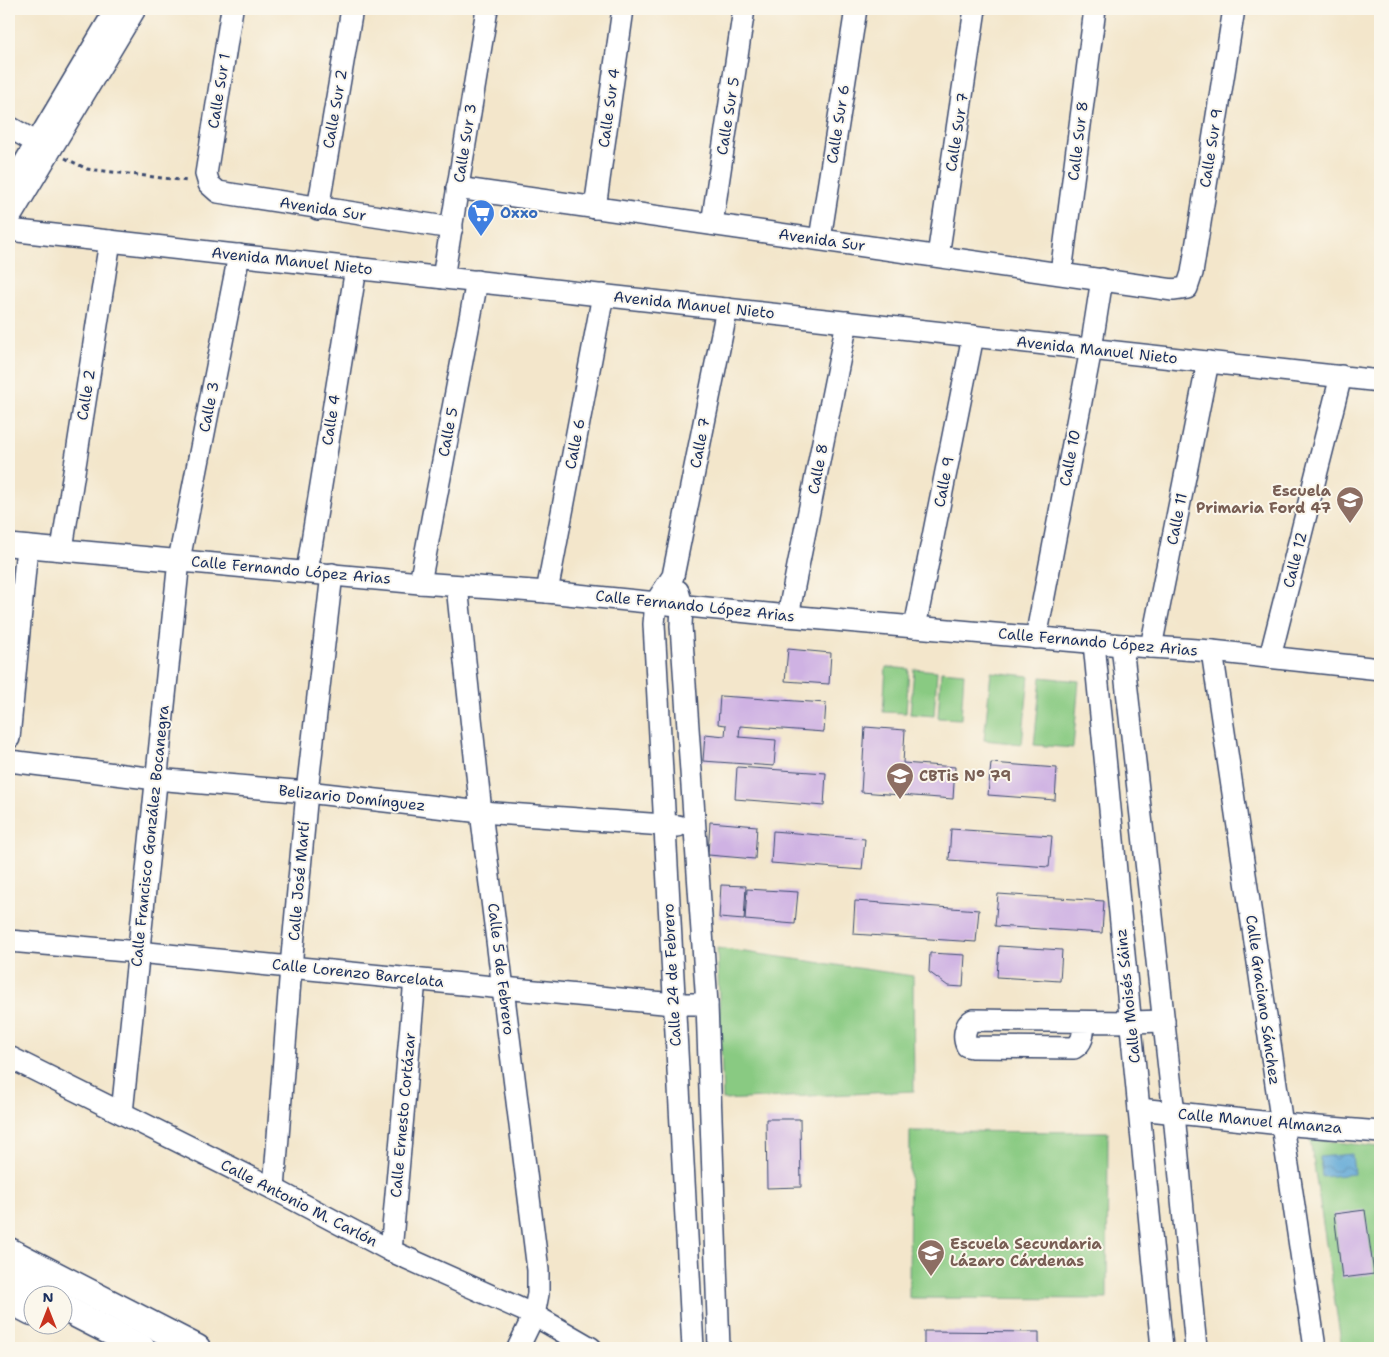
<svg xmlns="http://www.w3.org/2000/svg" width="1389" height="1357" font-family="'Shantell Sans',sans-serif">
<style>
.pitch{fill:#89ca82;stroke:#527c70}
.water{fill:url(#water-waves);stroke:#3d6b9a}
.building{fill:#cfb2e3}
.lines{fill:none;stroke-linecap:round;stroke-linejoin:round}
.minor-casing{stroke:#3b4a6e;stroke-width:24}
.major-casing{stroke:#3b4a6e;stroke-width:29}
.path{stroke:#3b4a6e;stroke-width:3;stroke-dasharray:4 4;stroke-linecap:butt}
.minor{stroke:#fff;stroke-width:21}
.major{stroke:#fff;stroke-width:26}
.labels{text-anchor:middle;stroke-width:4;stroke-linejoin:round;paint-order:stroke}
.street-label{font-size:15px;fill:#1b2f5e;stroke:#fbf7ec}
.shop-label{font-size:15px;font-weight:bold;fill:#366cbe;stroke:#fbf7ec;text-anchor:start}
.education-label{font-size:15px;font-weight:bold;fill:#785e54;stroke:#fbf7ec;text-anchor:start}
</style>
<defs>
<pattern id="water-waves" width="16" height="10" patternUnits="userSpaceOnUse" patternTransform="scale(1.25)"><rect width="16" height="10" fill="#5fa7d6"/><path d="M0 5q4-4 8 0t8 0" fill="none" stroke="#4e88b1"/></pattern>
</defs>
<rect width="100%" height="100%" fill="#fbf7ec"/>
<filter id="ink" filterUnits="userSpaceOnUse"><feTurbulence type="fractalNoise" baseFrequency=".02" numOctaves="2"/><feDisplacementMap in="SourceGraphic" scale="10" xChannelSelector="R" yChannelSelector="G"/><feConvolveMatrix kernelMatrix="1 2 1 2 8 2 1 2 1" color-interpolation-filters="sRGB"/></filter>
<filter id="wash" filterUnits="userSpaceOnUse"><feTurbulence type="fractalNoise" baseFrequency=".0096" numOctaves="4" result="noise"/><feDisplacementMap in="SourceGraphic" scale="20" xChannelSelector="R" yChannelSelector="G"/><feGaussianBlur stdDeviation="1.12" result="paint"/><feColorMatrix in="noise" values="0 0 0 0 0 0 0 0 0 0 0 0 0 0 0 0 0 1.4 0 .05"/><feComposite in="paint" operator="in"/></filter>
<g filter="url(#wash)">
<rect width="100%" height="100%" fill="#f3e6cb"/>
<g class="pitch">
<polygon points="886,667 909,669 906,713 883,712"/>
<polygon points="914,669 937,671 934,716 910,714"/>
<polygon points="941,671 964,673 961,719 938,718"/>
<polygon points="991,672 1029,676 1022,744 984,740"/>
<polygon points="1041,677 1079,681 1073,748 1034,745"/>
<polygon points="717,948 913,976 914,1091 723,1100"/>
<polygon points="910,1131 1108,1132 1107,1299 909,1298"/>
<polygon points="1310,1139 1380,1147 1380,1348 1342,1348"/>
</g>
<polygon class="water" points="1352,1154 1354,1174 1322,1177 1320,1157"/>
<g id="blocks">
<g class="building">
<polygon points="788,649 831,653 829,684 785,681"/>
<polygon points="720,696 826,703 824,732 740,726 739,737 776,740 774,766 703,761 705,734 725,736 726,725 718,724"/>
<polygon points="865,727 905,730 903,763 955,767 953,799 861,792"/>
<polygon points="991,763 1057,768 1055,800 988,795"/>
<polygon points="737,767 826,773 824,806 735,799"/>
<polygon points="710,822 757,826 755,859 708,855"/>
<polygon points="951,829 1052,836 1049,867 949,860"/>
<polygon points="773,831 865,839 862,870 771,863"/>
<polygon points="721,885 746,886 744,920 719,918"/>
<polygon points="747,889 798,892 795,924 745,920"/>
<polygon points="998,894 1104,901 1102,933 995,926"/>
<polygon points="855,901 979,910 976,942 853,934"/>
<polygon points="999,946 1062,950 1060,981 997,977"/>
<polygon points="930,953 965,955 963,987 948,986 929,972"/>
<polygon points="766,1119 800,1119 801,1187 767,1188"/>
<polygon points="1365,1210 1374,1274 1342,1278 1334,1214"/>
<polygon points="924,1331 1039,1332 1039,1348 924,1348"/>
</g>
</g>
</g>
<g filter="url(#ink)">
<use href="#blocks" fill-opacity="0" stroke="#3b4a6e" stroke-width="1"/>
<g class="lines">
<g class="minor-casing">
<g id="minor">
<polyline points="232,9 206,174 209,184 218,192 452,228"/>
<polyline points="9,127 48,149"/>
<polyline points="457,188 1173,290 1187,288 1192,273 1234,9"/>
<polyline points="9,189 116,9"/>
<polyline points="595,208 623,9"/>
<polyline points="318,209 352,9"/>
<polyline points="9,219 135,9"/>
<polyline points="712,224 744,9"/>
<polyline points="9,230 1380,381"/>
<polyline points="820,239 856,9"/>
<polyline points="938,256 975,9"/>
<polyline points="1061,273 1095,9"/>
<polyline points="443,278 487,9"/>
<polyline points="9,545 420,583 547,592 788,616 1122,645 1212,651 1380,669"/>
<polyline points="62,549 110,241"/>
<polyline points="307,572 356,268"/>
<polyline points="420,583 477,281"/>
<polyline points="457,586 481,812 538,1270 538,1294 534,1315 518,1348"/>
<polyline points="678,591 682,605 681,626 707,1004 719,1348"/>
<polyline points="547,592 603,295"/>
<polyline points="788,616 847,322"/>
<polyline points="915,627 973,336"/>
<polyline points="1036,638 1091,349 1102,279"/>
<polyline points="1094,643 1162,1348"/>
<polyline points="1122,645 1174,1114 1196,1348"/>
<polyline points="1151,647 1208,362"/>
<polyline points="1212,651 1315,1348"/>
<polyline points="1270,657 1341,376"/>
<polyline points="9,738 27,547"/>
<polyline points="9,761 156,779 307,792 481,812 678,826"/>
<polyline points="9,941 138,952 503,988 674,1004 707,1004"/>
<path d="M1084,1022C1083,1033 1084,1042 1074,1048L972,1047L967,1046C963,1038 964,1025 973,1020L1131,1022L1164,1021"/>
<polyline points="9,1057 274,1189 391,1251 534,1315 591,1348"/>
<polyline points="1139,1109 1281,1124 1380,1132"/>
<polyline points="122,1113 179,560 239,255"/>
<polyline points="274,1189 291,967 307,792 332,574"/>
<polyline points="391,1251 415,979"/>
<polyline points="693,1348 654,624 656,602 673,576 727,309"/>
</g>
</g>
<g class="major-casing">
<g id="major">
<polyline points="9,1251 197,1348"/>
<polyline points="9,1279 39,1294"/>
<polyline points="9,1300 32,1312"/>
<polyline points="62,1307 142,1348"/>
</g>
</g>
<polyline class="path" points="65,158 87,169 188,181"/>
<use href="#minor" class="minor"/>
<use href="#major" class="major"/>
</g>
</g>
<defs>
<g id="supermarket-pin" transform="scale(1.4375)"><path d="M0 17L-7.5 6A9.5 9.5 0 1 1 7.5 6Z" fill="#3f7fe0" stroke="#fbf7ec"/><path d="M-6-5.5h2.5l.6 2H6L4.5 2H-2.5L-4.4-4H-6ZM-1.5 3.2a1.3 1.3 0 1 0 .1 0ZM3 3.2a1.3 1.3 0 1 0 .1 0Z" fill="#fff"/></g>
<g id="school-pin" transform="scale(1.4375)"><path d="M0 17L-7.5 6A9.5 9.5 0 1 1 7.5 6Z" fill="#8d6e63" stroke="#fbf7ec"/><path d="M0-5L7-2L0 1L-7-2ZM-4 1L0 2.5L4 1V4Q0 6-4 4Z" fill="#fff"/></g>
</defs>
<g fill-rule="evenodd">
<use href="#supermarket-pin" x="481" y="213"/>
<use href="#school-pin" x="1350" y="500"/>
<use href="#school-pin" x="900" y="776"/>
<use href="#school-pin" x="931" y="1253"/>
</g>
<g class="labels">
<g class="street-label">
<text transform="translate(219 91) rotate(-81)" y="5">Calle Sur 1</text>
<text transform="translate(609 108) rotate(-82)" y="5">Calle Sur 4</text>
<text transform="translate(335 109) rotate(-80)" y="5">Calle Sur 2</text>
<text transform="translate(728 116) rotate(-81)" y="5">Calle Sur 5</text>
<text transform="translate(838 124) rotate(-81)" y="5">Calle Sur 6</text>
<text transform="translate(957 132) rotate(-81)" y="5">Calle Sur 7</text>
<text transform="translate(1078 141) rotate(-83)" y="5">Calle Sur 8</text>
<text transform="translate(465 143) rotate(-81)" y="5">Calle Sur 3</text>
<text transform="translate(1211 148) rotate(-81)" y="5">Calle Sur 9</text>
<text transform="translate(323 209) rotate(9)" y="5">Avenida Sur</text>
<text transform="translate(822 240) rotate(8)" y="5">Avenida Sur</text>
<text transform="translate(292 261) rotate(6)" y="5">Avenida Manuel Nieto</text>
<text transform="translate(694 305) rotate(6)" y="5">Avenida Manuel Nieto</text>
<text transform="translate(1097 350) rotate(6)" y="5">Avenida Manuel Nieto</text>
<text transform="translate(86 395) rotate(-81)" y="5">Calle 2</text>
<text transform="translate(209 407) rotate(-79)" y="5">Calle 3</text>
<text transform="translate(331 420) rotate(-81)" y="5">Calle 4</text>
<text transform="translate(448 432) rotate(-79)" y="5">Calle 5</text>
<text transform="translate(700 443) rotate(-79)" y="5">Calle 7</text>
<text transform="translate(575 444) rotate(-79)" y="5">Calle 6</text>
<text transform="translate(1070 458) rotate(-79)" y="5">Calle 10</text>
<text transform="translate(818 469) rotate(-79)" y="5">Calle 8</text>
<text transform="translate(944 482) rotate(-79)" y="5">Calle 9</text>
<text transform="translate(1177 519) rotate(-79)" y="5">Calle 11</text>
<text transform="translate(1295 560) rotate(-76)" y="5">Calle 12</text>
<text transform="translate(291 570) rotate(5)" y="5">Calle Fernando López Arias</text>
<text transform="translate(695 606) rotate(6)" y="5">Calle Fernando López Arias</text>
<text transform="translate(1098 642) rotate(5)" y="5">Calle Fernando López Arias</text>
<text transform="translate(352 798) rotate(6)" y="5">Belizario Domínguez</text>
<text transform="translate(150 836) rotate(-84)" y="5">Calle Francisco González Bocanegra</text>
<text transform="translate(299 881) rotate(-85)" y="5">Calle José Martí</text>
<text transform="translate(501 969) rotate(83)" y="5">Calle 5 de Febrero</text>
<text transform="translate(358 973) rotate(6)" y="5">Calle Lorenzo Barcelata</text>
<text transform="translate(672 975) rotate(-93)" y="5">Calle 24 de Febrero</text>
<text transform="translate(1128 996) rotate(-96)" y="5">Calle Moisés Sáinz</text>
<text transform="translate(1263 1000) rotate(82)" y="5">Calle Graciano Sánchez</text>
<text transform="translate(403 1115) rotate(-85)" y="5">Calle Ernesto Cortázar</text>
<text transform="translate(1260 1121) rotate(5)" y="5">Calle Manuel Almanza</text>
<text transform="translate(299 1203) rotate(27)" y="5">Calle Antonio M. Carlón</text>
</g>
<g class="shop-label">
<text x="500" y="218">Oxxo</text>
</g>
<g class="education-label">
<text x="1331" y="496" text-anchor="end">Escuela<tspan x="1331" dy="17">Primaria Ford 47</tspan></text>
<text x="919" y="781">CBTis N° 79</text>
<text x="950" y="1249">Escuela Secundaria<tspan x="950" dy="17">Lázaro Cárdenas</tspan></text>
</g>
</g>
<rect width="1389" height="1357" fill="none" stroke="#fbf7ec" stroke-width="30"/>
<g transform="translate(48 1310)"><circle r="24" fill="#fbf7ec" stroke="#a1a7b3"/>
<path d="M0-4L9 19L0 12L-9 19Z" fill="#c8321e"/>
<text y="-8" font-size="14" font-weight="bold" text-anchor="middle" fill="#1b2f5e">N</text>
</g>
</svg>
